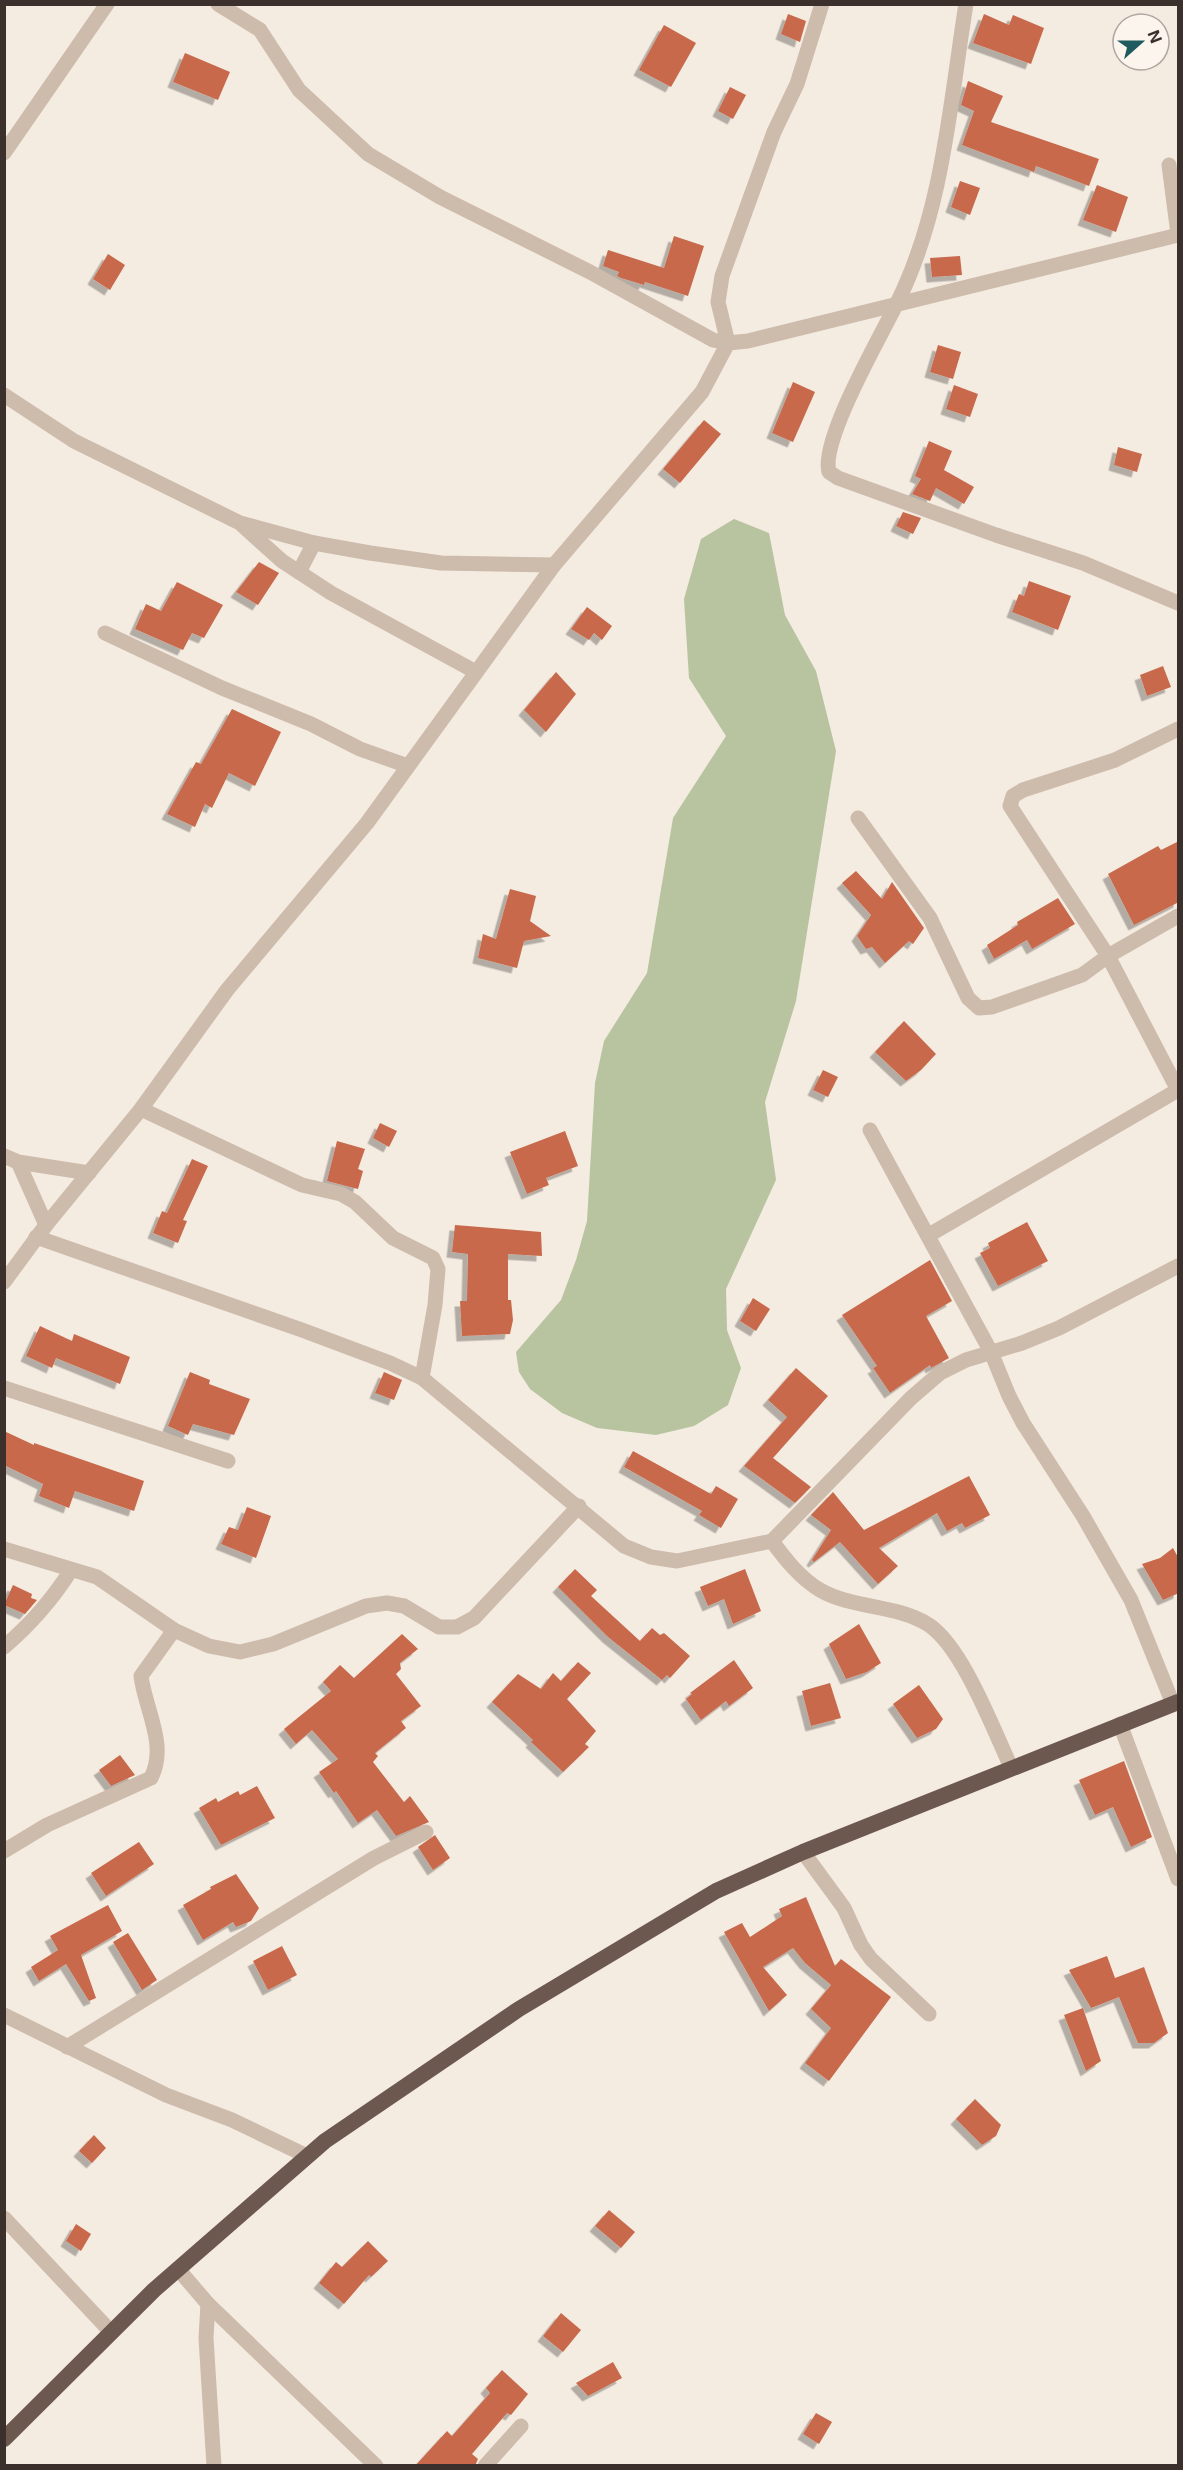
<svg xmlns="http://www.w3.org/2000/svg" width="1183" height="2470" font-family="Inter,sans-serif">
<style>
.green{fill:#b8c4a0}
.building{fill:#c8694b;filter:url(#shadow)}
.lines{fill:none;stroke-linecap:round;stroke-linejoin:round}
.minor{stroke:#cdbbac;stroke-width:15}
.tertiary{stroke:#cdbbac;stroke-width:15}
.trunk{stroke:#6c584f;stroke-width:16}
</style>
<defs>
<filter id="shadow"><feDropShadow dx="-5.5" dy="5.5" stdDeviation="0" flood-color="#0004"/></filter>
</defs>
<rect width="100%" height="100%" fill="#f4ebe1"/>
<polygon class="green" points="734,519 769,533 785,615 816,671 836,751 796,1001 765,1102 776,1180 726,1289 727,1330 741,1368 728,1405 694,1426 656,1435 597,1428 562,1413 530,1389 519,1372 516,1352 561,1300 576,1260 587,1221 595,1083 604,1041 647,973 673,818 726,736 689,678 684,599 701,539"/>
<g class="building">
<polygon points="788,14 806,21 800,42 781,34"/>
<polygon points="984,14 1009,25 1013,15 1044,28 1031,64 973,43"/>
<polygon points="664,25 696,43 671,87 639,70"/>
<polygon points="185,53 230,72 218,100 173,82"/>
<polygon points="968,81 1003,96 991,122 1099,159 1089,186 1036,166 1034,172 962,145 974,111 961,105"/>
<polygon points="730,87 746,95 733,119 718,111"/>
<polygon points="960,181 980,188 970,215 951,207"/>
<polygon points="1097,185 1128,197 1116,232 1083,220"/>
<polygon points="674,236 704,246 688,296 645,282 644,285 621,278 617,276 619,272 603,266 608,250 664,268"/>
<polygon points="108,254 125,265 110,290 93,279"/>
<polygon points="960,256 962,275 932,277 930,258"/>
<polygon points="938,345 961,352 953,379 930,372"/>
<polygon points="793,382 815,392 793,442 772,433"/>
<polygon points="954,385 978,394 970,417 946,409"/>
<polygon points="704,420 721,434 680,483 663,469"/>
<polygon points="929,441 952,451 944,470 974,487 964,504 936,488 930,501 912,494 921,479 915,476"/>
<polygon points="1118,447 1142,454 1137,472 1114,465"/>
<polygon points="903,512 921,518 913,534 896,526"/>
<polygon points="259,562 279,573 258,605 236,592"/>
<polygon points="1029,581 1071,596 1058,630 1012,612 1019,594 1024,596"/>
<polygon points="177,582 223,605 204,638 192,633 183,650 135,629 146,604 161,611"/>
<polygon points="587,607 612,626 602,640 594,633 589,640 571,629"/>
<polygon points="1163,666 1171,687 1147,696 1140,675"/>
<polygon points="556,672 576,694 546,732 524,710"/>
<polygon points="232,709 281,732 255,786 229,773 212,808 205,804 195,827 167,814 196,762 201,764"/>
<polygon points="1179,841 1179,902 1134,925 1108,874 1158,846 1161,850"/>
<polygon points="856,871 882,899 892,882 924,928 913,944 909,941 885,963 872,947 866,949 857,936 871,915 842,883"/>
<polygon points="510,889 536,896 530,921 551,936 524,941 517,968 478,958 483,934 496,939"/>
<polygon points="1058,898 1075,924 1032,949 1027,940 994,959 987,945 1018,925 1017,922"/>
<polygon points="904,1021 936,1054 921,1070 906,1081 875,1052"/>
<polygon points="823,1070 838,1077 828,1097 813,1090"/>
<polygon points="380,1123 397,1131 389,1147 373,1138"/>
<polygon points="565,1131 578,1166 546,1178 549,1185 527,1194 510,1152"/>
<polygon points="337,1141 365,1149 358,1169 363,1171 358,1189 327,1181"/>
<polygon points="192,1159 208,1166 183,1220 187,1221 178,1243 153,1233 162,1211 167,1213"/>
<polygon points="1027,1222 1048,1261 998,1286 980,1253 990,1248 988,1243"/>
<polygon points="455,1225 541,1232 542,1256 508,1254 508,1300 511,1300 513,1320 510,1334 462,1336 460,1301 467,1301 468,1254 452,1252"/>
<polygon points="930,1260 952,1301 926,1316 949,1358 931,1368 930,1365 890,1393 873,1368 877,1366 842,1315"/>
<polygon points="753,1298 770,1309 756,1331 740,1321"/>
<polygon points="40,1326 72,1341 74,1334 130,1357 120,1384 56,1358 52,1368 26,1356"/>
<polygon points="796,1368 828,1396 773,1458 811,1487 795,1503 744,1466 787,1417 768,1400"/>
<polygon points="190,1372 210,1380 209,1384 250,1399 234,1435 193,1424 188,1435 168,1426"/>
<polygon points="384,1372 402,1380 394,1400 375,1393"/>
<polygon points="4,1431 34,1445 34,1443 144,1481 134,1511 75,1491 69,1508 39,1496 43,1484 4,1465"/>
<polygon points="633,1451 711,1494 716,1486 738,1499 721,1528 699,1515 702,1511 624,1467"/>
<polygon points="969,1476 990,1515 965,1528 962,1523 947,1531 937,1513 879,1548 898,1566 878,1584 840,1542 814,1562 812,1560 831,1530 811,1515 833,1492 864,1530"/>
<polygon points="247,1507 271,1516 256,1558 221,1544 229,1527 238,1530"/>
<polygon points="1173,1548 1179,1559 1179,1593 1163,1600 1142,1564 1160,1558"/>
<polygon points="575,1569 597,1590 591,1596 640,1641 652,1628 660,1635 664,1633 690,1656 670,1678 667,1675 662,1680 608,1637 558,1587"/>
<polygon points="745,1569 761,1611 733,1624 724,1599 708,1606 700,1587"/>
<polygon points="13,1585 32,1594 31,1598 37,1600 25,1614 4,1605"/>
<polygon points="859,1624 881,1663 867,1672 846,1679 829,1644"/>
<polygon points="402,1634 418,1649 400,1663 401,1669 396,1674 421,1706 401,1721 406,1728 375,1753 378,1756 373,1762 404,1802 410,1796 429,1822 396,1836 377,1810 358,1823 336,1791 334,1793 319,1772 338,1759 312,1730 296,1744 284,1729 331,1691 323,1682 340,1665 354,1678"/>
<polygon points="734,1660 753,1688 729,1706 726,1701 701,1720 686,1699 692,1694 690,1693"/>
<polygon points="578,1662 591,1673 567,1699 596,1731 585,1744 589,1747 563,1772 531,1742 533,1740 492,1702 518,1674 541,1689 553,1673 561,1681"/>
<polygon points="830,1683 841,1718 811,1726 802,1691"/>
<polygon points="919,1685 943,1719 936,1729 917,1738 893,1704"/>
<polygon points="120,1755 135,1775 111,1786 99,1770"/>
<polygon points="1124,1761 1152,1837 1131,1847 1113,1807 1095,1815 1079,1780"/>
<polygon points="257,1786 275,1818 221,1845 199,1808 216,1798 218,1802 238,1791 240,1795"/>
<polygon points="435,1835 450,1858 433,1870 418,1847"/>
<polygon points="139,1842 154,1864 106,1896 91,1873"/>
<polygon points="236,1874 259,1908 251,1921 236,1927 233,1922 203,1940 183,1905 211,1889 210,1887"/>
<polygon points="806,1897 835,1966 841,1959 891,1997 829,2081 805,2063 831,2028 811,2009 831,1985 805,1963 793,1948 763,1967 787,1995 769,2011 724,1932 742,1923 750,1937 782,1916 779,1909"/>
<polygon points="108,1905 122,1931 81,1955 96,1998 89,2001 66,1964 39,1981 31,1967 58,1950 50,1936"/>
<polygon points="128,1933 157,1980 142,1990 113,1942"/>
<polygon points="282,1946 297,1975 268,1990 253,1961"/>
<polygon points="1107,1956 1115,1978 1144,1967 1168,2033 1154,2043 1138,2043 1119,1997 1091,2008 1069,1970"/>
<polygon points="1083,2008 1101,2061 1086,2071 1064,2015"/>
<polygon points="975,2099 1001,2125 996,2136 982,2145 956,2119"/>
<polygon points="94,2135 106,2148 92,2163 79,2151"/>
<polygon points="609,2210 635,2232 621,2248 595,2226"/>
<polygon points="76,2224 91,2234 81,2251 66,2241"/>
<polygon points="368,2241 388,2261 371,2277 369,2275 344,2304 319,2283 336,2262 342,2267"/>
<polygon points="561,2313 581,2330 563,2352 543,2336"/>
<polygon points="613,2362 622,2378 588,2396 576,2383"/>
<polygon points="502,2370 528,2394 511,2415 507,2413 472,2454 478,2459 475,2466 415,2466 447,2431 452,2436 490,2393 486,2388"/>
<polygon points="816,2413 832,2422 819,2444 803,2434"/>
</g>
<g class="lines">
<g class="minor">
<polyline points="218,4 260,30 299,90 368,154 440,197 590,272 713,340 728,343 748,341 1178,235"/>
<path d="M966,4C950,103 943,210 898,301C882,334 820,440 829,472L838,478L996,535L1083,563L1178,603"/>
<polyline points="4,153 107,4"/>
<polyline points="1169,165 1178,234"/>
<polyline points="4,395 74,441 240,523 314,543 370,553 441,563 554,565"/>
<polyline points="242,525 282,561 331,593 476,672"/>
<polyline points="299,572 314,543"/>
<polyline points="105,633 222,688 311,724 360,749 408,766"/>
<polyline points="858,818 930,918 968,998 979,1008 992,1007 1082,975 1108,956 1178,916"/>
<polyline points="1178,1090 1108,956 1010,806 1013,796 1023,790 1115,760 1178,729"/>
<polyline points="141,1109 302,1185 341,1194 355,1202 393,1238 433,1258 438,1269 435,1305 422,1378"/>
<polyline points="870,1130 991,1352 1009,1396 1023,1423 1083,1516 1131,1600 1173,1704"/>
<polyline points="4,1156 18,1162 89,1173"/>
<polyline points="18,1162 46,1225"/>
<polyline points="929,1235 1178,1090"/>
<path d="M36,1237L302,1330L390,1363L422,1378L624,1546L651,1557L677,1561L772,1541C785,1559 800,1578 820,1590C853,1609 896,1604 929,1625C963,1648 993,1729 1011,1767"/>
<polyline points="4,1282 46,1225 141,1109 227,990 367,823 554,565 702,392 728,343 718,302 722,276 774,132 797,84 822,4"/>
<polyline points="4,1388 228,1461"/>
<polyline points="772,1541 911,1398 940,1373 966,1360 1022,1343 1059,1328 1178,1266"/>
<polyline points="4,1549 97,1577 174,1630 209,1646 240,1652 273,1644 366,1606 387,1603 404,1606 439,1627 457,1627 474,1618 579,1506"/>
<path d="M4,1647C31,1624 52,1600 71,1570"/>
<path d="M4,1851L47,1825L151,1778C168,1745 145,1709 141,1676L174,1630"/>
<polyline points="803,1852 844,1908 861,1945 871,1959 929,2014"/>
<polyline points="4,2015 166,2095 232,2120 307,2156"/>
<polyline points="67,2047 374,1858 426,1832"/>
<polyline points="4,2218 111,2332"/>
<polyline points="178,2269 208,2304 376,2466"/>
<polyline points="208,2304 206,2338 214,2466"/>
<polyline points="485,2466 521,2426"/>
</g>
<polyline class="tertiary" points="1120,1724 1178,1879"/>
<polyline class="trunk" points="4,2439 154,2290 325,2141 519,2009 716,1891 803,1852 1178,1702"/>
</g>
<rect width="1183" height="2470" fill="none" stroke="#3b302b" stroke-width="12"/>
<g transform="translate(1141 42) rotate(69)"><circle r="28" fill="#fbf5ee" stroke="#aea6a0" stroke-width="1.5"/>
<path d="M0-4.5L10 22L0 15L-10 22Z" fill="#1f5a5e"/>
<text y="-9" font-size="16" font-weight="bold" text-anchor="middle" fill="#3b302b">N</text>
</g>
</svg>
